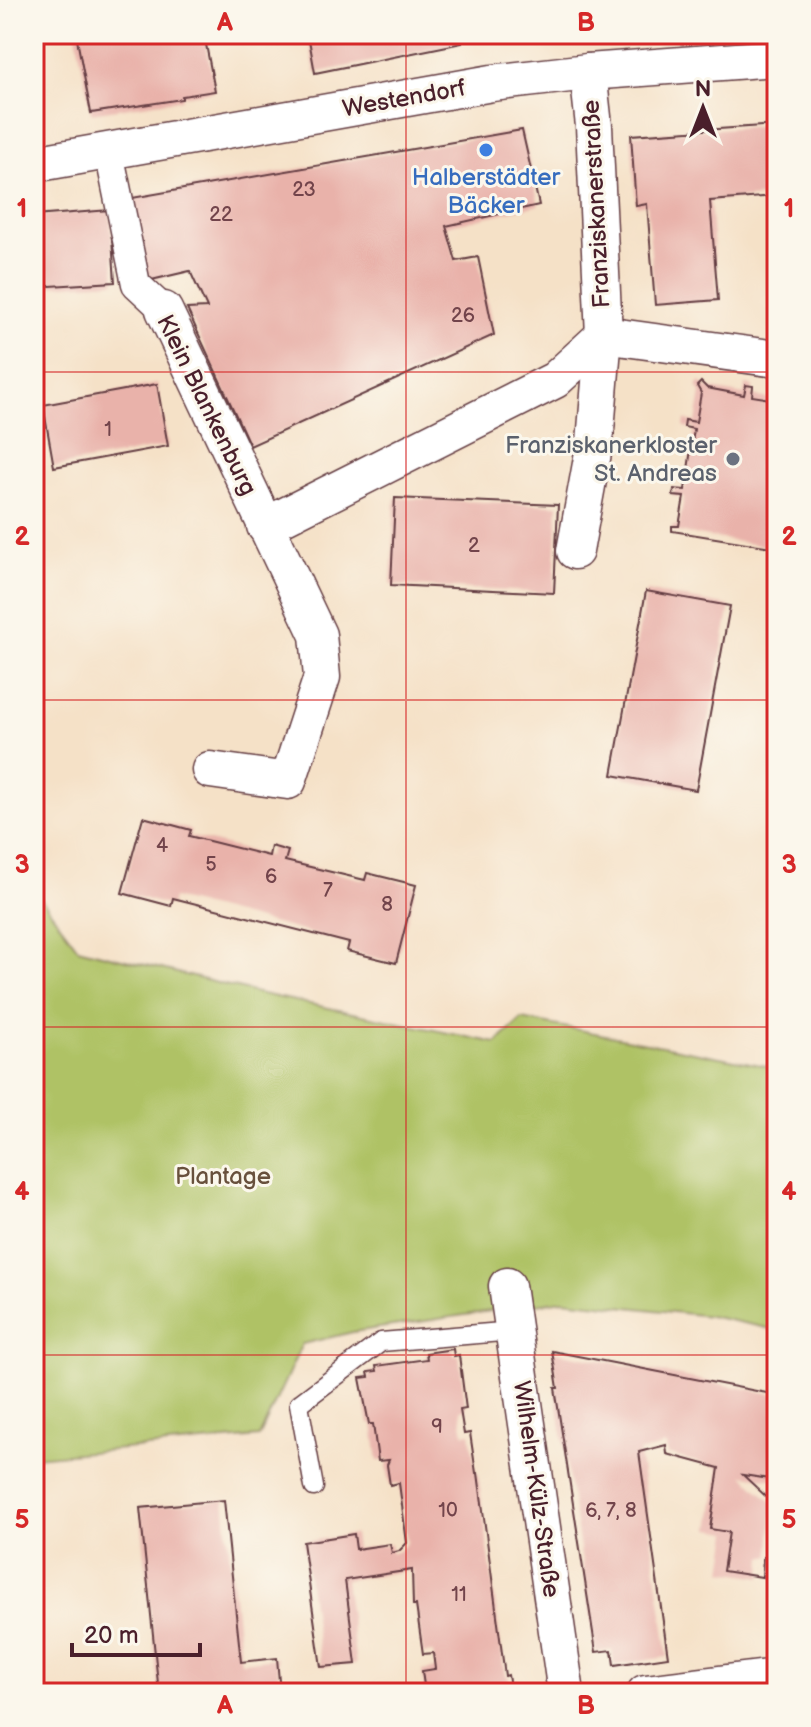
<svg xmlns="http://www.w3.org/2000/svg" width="811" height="1727" font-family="'Balsamiq Sans',sans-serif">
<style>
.green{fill:#afc265;stroke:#7c7048;stroke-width:2}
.building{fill:#e9b2aa}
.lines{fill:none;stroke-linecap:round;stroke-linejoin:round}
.service-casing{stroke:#643c42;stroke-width:21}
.pedestrian-casing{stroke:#643c42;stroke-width:31}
.minor-casing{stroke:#643c42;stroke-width:39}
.service{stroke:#fff;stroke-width:18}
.pedestrian{stroke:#fff;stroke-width:28}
.minor{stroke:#fff;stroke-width:36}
.grid{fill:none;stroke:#d62828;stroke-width:2;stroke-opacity:0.55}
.shop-dot{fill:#3f7fe0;stroke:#fbf7ec;stroke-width:3}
.worship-dot{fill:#6b7280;stroke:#fbf7ec;stroke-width:3}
.labels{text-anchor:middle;stroke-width:6;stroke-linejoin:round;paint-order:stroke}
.number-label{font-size:20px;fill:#72444b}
.street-label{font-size:24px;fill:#4a1f2b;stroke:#fbf7ec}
.shop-label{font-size:24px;fill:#366cbe;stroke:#fbf7ec}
.worship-label{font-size:24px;fill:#5b616d;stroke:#fbf7ec;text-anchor:end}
.park-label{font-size:24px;fill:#68503c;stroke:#fbf7ec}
.neatline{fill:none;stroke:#d62828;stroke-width:3}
.grid-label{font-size:26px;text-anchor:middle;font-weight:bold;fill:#d62828}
</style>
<rect width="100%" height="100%" fill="#fbf7ec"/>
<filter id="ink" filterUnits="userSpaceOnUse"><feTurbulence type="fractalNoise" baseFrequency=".0125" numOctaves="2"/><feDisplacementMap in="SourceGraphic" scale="16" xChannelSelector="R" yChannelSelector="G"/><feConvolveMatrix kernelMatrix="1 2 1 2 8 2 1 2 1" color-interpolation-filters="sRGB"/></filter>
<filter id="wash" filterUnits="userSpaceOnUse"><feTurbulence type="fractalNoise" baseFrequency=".006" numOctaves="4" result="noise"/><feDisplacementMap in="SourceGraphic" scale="32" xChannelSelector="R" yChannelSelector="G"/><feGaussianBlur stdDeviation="1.8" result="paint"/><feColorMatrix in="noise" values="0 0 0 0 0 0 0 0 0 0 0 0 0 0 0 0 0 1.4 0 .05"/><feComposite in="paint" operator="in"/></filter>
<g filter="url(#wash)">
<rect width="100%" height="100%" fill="#f5e1c7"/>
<polygon class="green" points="34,889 78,948 257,993 496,1043 522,1019 777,1068 777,1330 709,1316 563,1300 353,1332 302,1344 259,1437 34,1457"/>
<g id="blocks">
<g class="building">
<polygon points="76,34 204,34 215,91 182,96 182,99 91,113"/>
<polygon points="308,34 461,34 462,43 315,73"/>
<polygon points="490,34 519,34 519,36 491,40"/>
<polygon points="777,125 777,196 710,201 718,300 655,305 647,204 636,206 631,135"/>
<polygon points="522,130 539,205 446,226 456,261 478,257 494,335 250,446 187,309 207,308 190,271 147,281 132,198"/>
<polygon points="110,210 115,282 34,287 34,216"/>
<polygon points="701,382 707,388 744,395 746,385 753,386 752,396 777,400 777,548 672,531 672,526 679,526 684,497 673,496 674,489 685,490 694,429 684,427 685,420 696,422 701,393 697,386"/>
<polygon points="157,384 168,446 54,467 43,405"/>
<polygon points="395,498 558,505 554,593 391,585"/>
<polygon points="646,591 730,606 696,790 612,775"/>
<polygon points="143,817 191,830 189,836 269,856 271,846 288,851 285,861 365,880 367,873 416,885 396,963 347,951 349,943 173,898 171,906 122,893"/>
<polygon points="453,1349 454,1356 459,1355 466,1409 460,1410 464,1434 470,1433 476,1473 478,1473 505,1676 508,1675 511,1693 425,1693 422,1671 435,1669 433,1653 423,1654 416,1605 413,1605 412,1570 345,1580 356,1664 321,1667 303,1542 354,1534 356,1549 390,1544 392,1553 399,1551 407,1543 399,1483 390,1485 387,1465 389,1460 378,1461 373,1424 369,1424 360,1378 369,1377 368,1372 377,1371 376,1366 427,1359 426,1353"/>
<polygon points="552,1351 777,1395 777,1480 743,1475 773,1503 770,1555 763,1557 762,1577 723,1571 729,1532 710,1529 719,1468 667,1454 666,1445 639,1452 668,1657 614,1665 612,1650 596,1652 555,1388 558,1388"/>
<polygon points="224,1500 241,1662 277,1658 280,1693 159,1693 140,1508"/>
<polygon points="42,1675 44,1693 34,1693 34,1676"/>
</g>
</g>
</g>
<g filter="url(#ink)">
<use href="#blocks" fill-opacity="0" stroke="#643c42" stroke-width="2"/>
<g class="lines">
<g class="service-casing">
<polyline id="service" points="314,1487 299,1404 381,1342 514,1331"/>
</g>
<g class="pedestrian-casing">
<polyline id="pedestrian" points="109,152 136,284 164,310"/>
</g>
<g class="minor-casing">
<g id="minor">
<polyline points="34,164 492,83 588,72 777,58"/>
<polyline points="164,310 318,635 322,677 288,781 210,770"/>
<polyline points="604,335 777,359"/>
<polyline points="265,526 555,380 604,335"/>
<polyline points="575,551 595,442 604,335 594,126 588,72"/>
<polyline points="507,1286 566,1693"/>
<polyline points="645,1693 777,1677"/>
</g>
</g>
<use href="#service" class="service"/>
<use href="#pedestrian" class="pedestrian"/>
<use href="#minor" class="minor"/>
</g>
</g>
<path class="grid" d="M406,34V1693M34,372H777M34,700H777M34,1027H777M34,1355H777"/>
<circle class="shop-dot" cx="486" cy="150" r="8"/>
<circle class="worship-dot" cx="733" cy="459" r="8"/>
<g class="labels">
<g class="number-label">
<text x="304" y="196">23</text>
<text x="221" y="221">22</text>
<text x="463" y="322">26</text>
<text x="108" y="436">1</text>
<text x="474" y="552">2</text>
<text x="162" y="852">4</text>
<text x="211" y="871">5</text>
<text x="271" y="883">6</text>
<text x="328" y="897">7</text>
<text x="387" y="911">8</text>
<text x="437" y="1433">9</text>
<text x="448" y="1517">10</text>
<text x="611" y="1517">6, 7, 8</text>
<text x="459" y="1601">11</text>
</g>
<g class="street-label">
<text transform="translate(404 98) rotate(-10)" y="8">Westendorf</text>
<text transform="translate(596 204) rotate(-93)" y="8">Franziskanerstraße</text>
<text transform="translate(207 405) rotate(64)" y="8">Klein Blankenburg</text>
<text transform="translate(537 1489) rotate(82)" y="8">Wilhelm-Külz-Straße</text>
</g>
<g class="shop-label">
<text x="486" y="185">Halberstädter<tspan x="486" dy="28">Bäcker</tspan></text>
</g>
<g class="worship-label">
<text x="717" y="453">Franziskanerkloster<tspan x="717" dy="28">St. Andreas</tspan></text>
</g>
<g class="park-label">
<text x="223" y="1184">Plantage</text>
</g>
</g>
<rect width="811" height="1727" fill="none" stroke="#fbf7ec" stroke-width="88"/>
<g transform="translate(703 108)" stroke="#fbf7ec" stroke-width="6" paint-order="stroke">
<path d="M0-6L14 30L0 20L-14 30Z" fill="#4a1f2b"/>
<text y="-12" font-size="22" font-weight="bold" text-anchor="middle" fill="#4a1f2b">N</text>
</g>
<path d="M72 1643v12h128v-12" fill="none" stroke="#4a1f2b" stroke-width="4"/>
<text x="84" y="1643" font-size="24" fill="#4a1f2b" stroke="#fbf7ec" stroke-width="6" paint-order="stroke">20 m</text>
<rect x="44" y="44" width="723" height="1639" class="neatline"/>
<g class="grid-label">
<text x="225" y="31">A</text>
<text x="586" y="31">B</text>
<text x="22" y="217">1</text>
<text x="789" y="217">1</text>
<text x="22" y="545">2</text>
<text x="789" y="545">2</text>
<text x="22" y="873">3</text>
<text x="789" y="873">3</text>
<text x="22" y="1200">4</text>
<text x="789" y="1200">4</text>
<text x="22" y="1528">5</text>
<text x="789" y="1528">5</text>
<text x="225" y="1714">A</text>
<text x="586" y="1714">B</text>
</g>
</svg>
